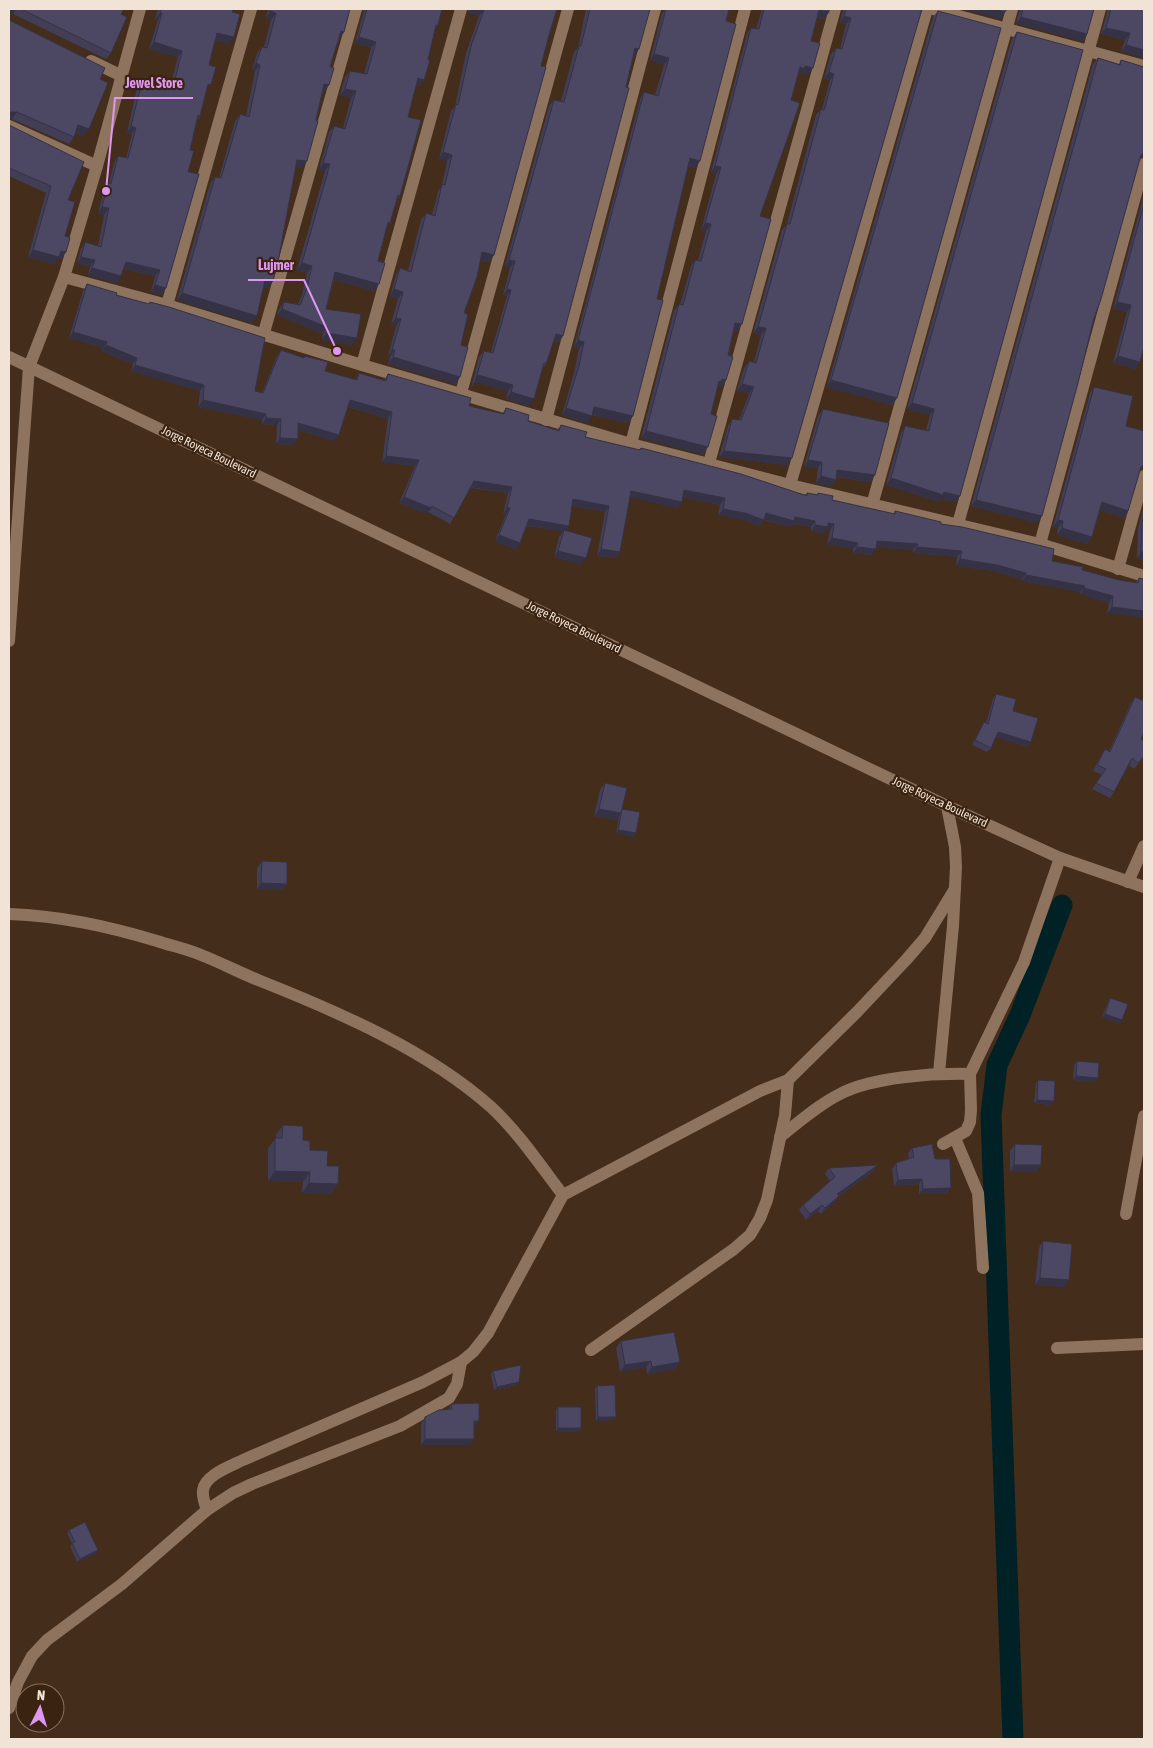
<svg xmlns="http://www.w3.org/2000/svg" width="1153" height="1748" font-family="'Asap Condensed',sans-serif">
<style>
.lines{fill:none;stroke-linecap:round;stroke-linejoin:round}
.canal{stroke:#002125;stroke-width:21}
.street{stroke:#8e735f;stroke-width:12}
.secondary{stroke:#8e735f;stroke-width:12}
.wall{fill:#413e56}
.shaded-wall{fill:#353246}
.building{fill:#4c4864;stroke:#353246}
.labels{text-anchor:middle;stroke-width:4.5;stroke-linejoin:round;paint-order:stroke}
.street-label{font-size:12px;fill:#f2e3d7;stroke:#3a2310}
.leader{fill:none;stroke:#df98f1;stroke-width:2}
.callout-dot{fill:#df98f1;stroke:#3a2310;stroke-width:2}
.callout-label{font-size:14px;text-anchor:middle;font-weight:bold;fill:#df98f1;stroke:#3a2310;stroke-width:4.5;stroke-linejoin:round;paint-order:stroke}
</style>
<rect width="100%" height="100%" fill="#442d1a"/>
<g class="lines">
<polyline class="canal" points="1013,1739 991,1115 997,1065 1020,1015 1062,905"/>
<g class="street">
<polyline points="933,9 1144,66"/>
<polyline points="91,61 122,76"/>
<polyline points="9,126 97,166"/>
<polyline points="64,277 167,305 362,365 631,444 790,485 1040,544 1144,576"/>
<polyline points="167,305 251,9"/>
<polyline points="263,336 356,9"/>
<polyline points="362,365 461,9"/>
<polyline points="461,393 568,9"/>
<polyline points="546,420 655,9"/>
<polyline points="631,444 745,9"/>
<polyline points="709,463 835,9"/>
<polyline points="790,485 927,9"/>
<polyline points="872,505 1012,9"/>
<polyline points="958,524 1100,9"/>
<polyline points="1040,544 1144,164"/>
<polyline points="1118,569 1144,476"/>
<polyline points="9,641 29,367 64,277 97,166 140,9"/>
<path d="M9,914C61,916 107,926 157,941C172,946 187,949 201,955C222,963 242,974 263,982C341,1013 428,1051 491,1107C519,1133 540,1165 563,1195"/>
<polyline points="939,1073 953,926 956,867 955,847 947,806"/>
<path d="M780,1137C799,1122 818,1105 840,1094C872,1077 934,1073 970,1074"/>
<polyline points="955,1138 978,1193 983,1268"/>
<polyline points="943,1144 966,1131 970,1122 971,1110 970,1074 1024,962 1060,858"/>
<polyline points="1126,1214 1144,1116"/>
<polyline points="1057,1348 1144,1344"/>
<polyline points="591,1350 734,1249 750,1235 760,1218 767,1200 785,1115 788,1080"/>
<path d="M207,1510C205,1504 202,1497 203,1490C205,1475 231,1466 243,1460L423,1382L461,1362L473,1352L488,1333L563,1195L760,1091L788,1080L857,1012L906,960L925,938L955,889"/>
<polyline points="9,1708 18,1682 32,1656 47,1640 122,1584 207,1510 233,1493 252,1484 400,1426 449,1398 457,1384 461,1362"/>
</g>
<g class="secondary">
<polyline points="9,357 947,806 1060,858 1144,887"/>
<polyline points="1128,882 1144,846"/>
</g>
</g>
<g class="wall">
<polygon points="9,9 124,9 121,14 111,53 106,59 13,14 9,14"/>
<polygon points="158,9 233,9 229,44 215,40 209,65 207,90 200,116 197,121 190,150 188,172 166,288 161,295 151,292 155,276 124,269 121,276 117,283 88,275 90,267 77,263 81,249 85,242 98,246 104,215 98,213 104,190 109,183 114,163 118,156 126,158 132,134 127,133 138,83 143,77 171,83 178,57 149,49 158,20 155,19"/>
<polygon points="268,9 350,9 344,32 339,39 338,39 330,67 324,92 323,92 302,168 296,167 268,288 264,287 252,323 177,300 210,184 215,177 219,178 235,121 240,114 246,116 255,71 252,70 257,53 262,47 264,47 271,20 266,18"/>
<polygon points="363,9 442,9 438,25 434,31 428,60 424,80 420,86 416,85 408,117 400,196 396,201 387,228 378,261 374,291 334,280 326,309 352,345 322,340 323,334 277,315 279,309 284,302 298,304 302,295 307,273 297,270 325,171 319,170 329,132 334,126 343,128 351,98 340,95 345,77 350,71 364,74 371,48 355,43 364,11"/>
<polygon points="469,9 558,9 556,11 549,35 489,262 480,260 464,313 461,345 460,377 455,384 388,364 390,357 388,356 396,326 391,324 398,299 390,296 396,275 400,268 408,271 421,220 426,213 432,215 438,191 442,185 447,161 439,159 451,111 455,106 466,53 479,16 468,13"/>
<polygon points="586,9 650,9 634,56 634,55 558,343 553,341 546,364 543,368 529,406 506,399 508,391 475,382 471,388 479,357 484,351 491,352 507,296 503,295 510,268 505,266 549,106 554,100 561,101 574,52 578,48"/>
<polygon points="666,9 729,9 695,168 688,166 657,299 633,416 628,423 592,415 587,423 562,415 574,373 579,349 574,347 640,99 644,92 655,95 664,65 650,60 662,13"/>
<polygon points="762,9 829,9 829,12 824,19 817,18 811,41 808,75 801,73 799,75 798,75 760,216 742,324 737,331 734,330 722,387 718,386 717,387 703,454 641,438 674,311 679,304 680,305 691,266 695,260 698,260 706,231 701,230 716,174 711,172 747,34 751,28 756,29"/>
<polygon points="842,9 922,9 787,465 719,457 728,426 732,419 739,420 749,394 737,391 744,368 749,361 754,362 761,335 753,333 782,230 787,224 816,115 821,109 822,109 830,80 824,79 831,54 836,48 840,49 846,24 840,23 843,11"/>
<polygon points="1020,9 1094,9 1087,34 1083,41 1016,23"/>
<polygon points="1108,9 1144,9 1144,58 1121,51 1125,40 1101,34"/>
<polygon points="938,11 897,398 892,405 827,387 933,17"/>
<polygon points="9,20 100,79 84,136 75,133 74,137 69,144 12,119"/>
<polygon points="1017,32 956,502 941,499 939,502 886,485 901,433 905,426 926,430 930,415 907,409 1012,39"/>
<polygon points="1098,58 1119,64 1121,60 1144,67 1144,157 1141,156 1140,158 1094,318 1037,523 971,506 1093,64"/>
<polygon points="9,125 68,200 65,236 66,252 61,259 58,258 54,264 28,257 46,193 9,176"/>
<polygon points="1144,194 1144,346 1140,362 1135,369 1113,363 1127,312 1113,309"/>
<polygon points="87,284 116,295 149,304 150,302 255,391 262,393 277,356 281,350 304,358 305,356 325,371 355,380 359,373 384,380 388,374 469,406 502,414 506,408 528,421 557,430 561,425 585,437 639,450 641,448 805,495 807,493 817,495 818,493 832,500 893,514 895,511 941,524 1052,561 1119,580 1136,582 1139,578 1144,579 1107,613 1109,603 1080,594 1080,592 1022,581 1022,579 993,571 956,566 957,557 913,553 913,550 876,547 871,555 853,553 853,549 827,544 830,530 826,529 823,533 811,531 811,527 793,524 790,527 764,520 759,526 741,519 718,515 720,505 683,497 682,502 677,508 630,497 620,552 616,558 597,556 605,512 572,506 565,531 581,565 554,557 559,537 563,531 527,526 516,550 495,541 506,514 503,514 508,493 471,488 450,524 428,512 427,514 399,503 415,466 382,462 388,419 348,407 335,441 298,430 293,445 276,444 277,425 262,424 262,420 198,407 200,391 131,371 133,364 101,351 103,348 69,338 83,291"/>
<polygon points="1094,387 1126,426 1142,468 1140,470 1128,511 1124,518 1100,510 1092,537 1087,544 1057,535 1058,528 1053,527 1090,393"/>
<polygon points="823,409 875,475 870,482 836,477 836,480 831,486 816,483 818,468 804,467 818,416"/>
<polygon points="1144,505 1144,560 1137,558 1138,529"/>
<polygon points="996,694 1013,711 1028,747 996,737 991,748 987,752 972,745 981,727 984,722 986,723 993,699"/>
<polygon points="1135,697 1141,739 1144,741 1144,757 1134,769 1129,765 1114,792 1110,798 1092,789 1102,775 1093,771 1101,755 1105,749 1109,751 1131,703"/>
<polygon points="605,783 622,809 634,837 616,833 619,817 617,820 594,816 600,790"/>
<polygon points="262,861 287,884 282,890 257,889 257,868"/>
<polygon points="1110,998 1120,1023 1102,1017 1108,1002"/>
<polygon points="1077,1061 1095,1082 1073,1080 1074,1065"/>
<polygon points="1038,1080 1054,1101 1051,1105 1034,1103 1036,1083"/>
<polygon points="283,1125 303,1140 310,1150 327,1166 338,1184 331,1194 302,1193 303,1182 268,1181 268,1148 276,1138 276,1135"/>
<polygon points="1015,1144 1037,1172 1010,1172 1010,1151"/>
<polygon points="912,1148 935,1159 951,1188 947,1194 919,1194 919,1184 894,1186 892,1169 896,1163 909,1158 908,1153"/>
<polygon points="829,1168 874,1171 839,1196 835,1202 821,1214 818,1211 806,1220 799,1210 803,1205 830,1181 825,1174"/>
<polygon points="1043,1241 1065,1287 1035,1285 1039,1248"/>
<polygon points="621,1341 675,1369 647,1374 646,1367 620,1372 616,1348"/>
<polygon points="493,1371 519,1382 516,1385 494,1390 491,1374"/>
<polygon points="597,1386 616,1417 613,1420 596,1421 595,1389"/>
<polygon points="451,1404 475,1427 474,1427 474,1439 469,1445 421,1445 421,1424 425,1417 448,1410"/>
<polygon points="558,1407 579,1432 556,1431 556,1410"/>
<polygon points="69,1530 98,1550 96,1554 77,1562 70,1546 72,1544 67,1533"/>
</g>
<g class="shaded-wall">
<polygon points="9,9 16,9 13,14 9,14"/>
<polygon points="471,9 481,9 484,10 479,16 468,13"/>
<polygon points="963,9 992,9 1005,12 1001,19"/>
<polygon points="819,10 829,12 824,19 814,17"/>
<polygon points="270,11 276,13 271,20 266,18"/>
<polygon points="160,13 162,13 158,20 155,19"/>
<polygon points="844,16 851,18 846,24 840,23"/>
<polygon points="1021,17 1087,34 1083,41 1016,23"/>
<polygon points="1106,28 1130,33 1125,40 1101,34"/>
<polygon points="341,31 344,32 339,39 336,38"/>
<polygon points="217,33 234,37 229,44 212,39"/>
<polygon points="359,37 376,42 371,48 355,43"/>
<polygon points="154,42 182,51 178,57 149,49"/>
<polygon points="1126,45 1144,50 1144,58 1121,51"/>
<polygon points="635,48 639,49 634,56 631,54"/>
<polygon points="654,54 669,58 664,65 650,60"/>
<polygon points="256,63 260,65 255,71 252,70"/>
<polygon points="805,66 813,68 808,75 801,73 799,75 795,74 800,67"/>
<polygon points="829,72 834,74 830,80 824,79"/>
<polygon points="418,78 424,80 420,86 413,85"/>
<polygon points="324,84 329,85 324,92 320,91"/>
<polygon points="345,89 356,91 351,98 340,95"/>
<polygon points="9,112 17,112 12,119 9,119"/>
<polygon points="78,125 89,129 84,136 74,132"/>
<polygon points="131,126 136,128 132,134 127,133"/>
<polygon points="443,152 452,155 447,161 439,159"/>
<polygon points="1144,152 1144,157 1141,156 1136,162"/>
<polygon points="690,158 700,161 695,168 685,165"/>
<polygon points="297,160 307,161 302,168 292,166"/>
<polygon points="323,163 330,164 325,171 319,170"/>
<polygon points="715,166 721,167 716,174 711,172"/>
<polygon points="102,207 109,208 104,215 98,213"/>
<polygon points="705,223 711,224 706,231 701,230"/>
<polygon points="33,250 61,251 66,252 61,259 58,258 54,264 28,257"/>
<polygon points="482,252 494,255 489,262 477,259"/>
<polygon points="81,257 95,260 90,267 77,263"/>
<polygon points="509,260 515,261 510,268 505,266"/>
<polygon points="126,262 160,270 155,276 121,268"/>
<polygon points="302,263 312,266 307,273 297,270"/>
<polygon points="92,268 121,276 117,283 88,275"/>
<polygon points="335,272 379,284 374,291 331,279"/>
<polygon points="265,280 273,281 268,288 261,286"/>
<polygon points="155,285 166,288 161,295 151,292"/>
<polygon points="394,289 403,292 398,299 390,296"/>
<polygon points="507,289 511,290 507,296 503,295"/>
<polygon points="182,293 257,316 252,323 177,300"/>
<polygon points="1117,302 1131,305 1127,312 1113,309"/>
<polygon points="282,309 327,327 323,334 277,315"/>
<polygon points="396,318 401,319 396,326 391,324"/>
<polygon points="735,323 742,324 737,331 731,330"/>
<polygon points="758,327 766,328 761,335 753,333"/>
<polygon points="73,332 107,342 103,348 69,338"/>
<polygon points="326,333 357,338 352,345 322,340"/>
<polygon points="556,334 563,336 558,343 551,341"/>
<polygon points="578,340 584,342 579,349 574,347"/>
<polygon points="106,345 137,358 133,364 101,351"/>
<polygon points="392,350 395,350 390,357 388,356"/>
<polygon points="1118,356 1140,362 1135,369 1113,363"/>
<polygon points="393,357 460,377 455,384 388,364"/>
<polygon points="135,365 204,385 200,391 131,371"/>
<polygon points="478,375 513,385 508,391 475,382"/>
<polygon points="722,379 726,380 722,387 718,386 716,388 719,381"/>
<polygon points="831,380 897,398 892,405 827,387"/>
<polygon points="742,384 754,387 749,394 737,391"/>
<polygon points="511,392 534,399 529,406 506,399"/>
<polygon points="203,400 266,414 262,420 198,407"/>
<polygon points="350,400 392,412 388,419 346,406"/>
<polygon points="912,403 934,409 930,415 907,409"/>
<polygon points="594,407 633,416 628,423 589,414"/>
<polygon points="566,408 592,416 587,423 562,415"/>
<polygon points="266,418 281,419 277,425 262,424"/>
<polygon points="298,423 339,435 335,441 294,429"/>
<polygon points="646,431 708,447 703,454 641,438"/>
<polygon points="280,438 298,439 293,445 276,444"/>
<polygon points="724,451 792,458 787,465 719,457"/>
<polygon points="386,456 419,460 415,466 382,462"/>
<polygon points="808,460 822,462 818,468 804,467"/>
<polygon points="1144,464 1144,468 1142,468 1136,473"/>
<polygon points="837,470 875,475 870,482 833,476"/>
<polygon points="821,476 836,480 831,486 816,483"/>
<polygon points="891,478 944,492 960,496 956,502 941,499 939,502 886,485"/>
<polygon points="474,481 512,487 508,493 470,487"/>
<polygon points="684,490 725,498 720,505 680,496"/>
<polygon points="631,491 682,502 677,508 627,497"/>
<polygon points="404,497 431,508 427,514 399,503"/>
<polygon points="573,499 609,506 605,512 569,505"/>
<polygon points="976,500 1042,516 1037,523 971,506"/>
<polygon points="1102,502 1128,511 1124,518 1097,509"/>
<polygon points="507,508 510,508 506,514 503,514"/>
<polygon points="723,509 745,513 764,520 759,526 741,519 718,515"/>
<polygon points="766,513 795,517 815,521 811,527 793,524 790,527 762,519"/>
<polygon points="529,519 569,526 564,532 525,525"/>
<polygon points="1058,520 1063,521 1058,528 1053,527"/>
<polygon points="828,523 834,524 830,530 826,529 823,533 811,531 815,525"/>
<polygon points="1062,528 1092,537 1087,544 1057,535"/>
<polygon points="499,535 520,543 516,550 495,541"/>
<polygon points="832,538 858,543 853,549 827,544"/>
<polygon points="877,541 918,544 913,550 873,547"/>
<polygon points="857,547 876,549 871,555 853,553"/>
<polygon points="917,547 962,551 957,557 913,553"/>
<polygon points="601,549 620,552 616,558 597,556"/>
<polygon points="558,551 586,558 581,565 554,557"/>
<polygon points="1141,552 1144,552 1144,560 1137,558"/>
<polygon points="960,559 997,565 1026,573 1022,579 993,571 956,566"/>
<polygon points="1026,575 1085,586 1080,592 1022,581"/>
<polygon points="1084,588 1113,596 1109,603 1080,594"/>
<polygon points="1112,607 1144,611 1144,618 1107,613"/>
<polygon points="998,732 1031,742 1028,747 995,737"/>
<polygon points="599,809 621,813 617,820 594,816"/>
<polygon points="618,830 636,833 634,837 616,833"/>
<polygon points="261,883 287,884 282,890 257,889"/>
<polygon points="1105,1014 1122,1020 1120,1023 1102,1017"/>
<polygon points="1076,1076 1098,1078 1095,1082 1073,1080"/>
<polygon points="1037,1100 1054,1101 1051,1105 1034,1103"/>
<polygon points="878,1165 874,1171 833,1200 837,1194"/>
<polygon points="1014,1165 1041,1165 1037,1172 1010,1172"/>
<polygon points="275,1171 310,1172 303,1182 268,1181"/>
<polygon points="922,1179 919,1184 894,1186 898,1180"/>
<polygon points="309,1183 338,1184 331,1194 302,1193"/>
<polygon points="951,1188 947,1194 919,1194 923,1189"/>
<polygon points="839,1196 835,1202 821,1214 825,1208"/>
<polygon points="822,1205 818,1211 806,1220 810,1214"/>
<polygon points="1040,1278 1069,1280 1065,1287 1035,1285"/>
<polygon points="651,1361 646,1367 620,1372 625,1365"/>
<polygon points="680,1362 675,1369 647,1374 652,1367"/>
<polygon points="519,1382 516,1385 494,1390 497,1387"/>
<polygon points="598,1417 616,1417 613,1420 596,1421"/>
<polygon points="474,1421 479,1421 475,1427 470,1428"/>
<polygon points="558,1428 581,1428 579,1432 556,1431"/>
<polygon points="425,1439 474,1439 469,1445 421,1445"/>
<polygon points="98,1550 96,1554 77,1562 80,1559"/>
</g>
<g class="building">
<polygon points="21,9 124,9 121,14 127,17 111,53"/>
<polygon points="161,9 233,9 232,12 240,14 234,37 217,33 209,65 216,67 211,85 208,84 200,116 198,115 190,150 194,151 188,172 199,174 166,288 155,285 160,270 126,262 121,276 92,268 95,260 81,257 85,242 101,247 109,208 102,207 108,183 111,184 118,156 128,158 136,128 131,126 143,77 174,84 182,51 154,42 162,13 160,13"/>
<polygon points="271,9 350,9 344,32 341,31 330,67 334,68 329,85 324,84 316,120 318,121 307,161 297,160 278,262 273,281 265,280 257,316 182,293 215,177 221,178 240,114 249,117 260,65 256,63 262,47 267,48 276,13 270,11"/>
<polygon points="367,9 442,9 438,25 436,25 428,60 430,60 424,80 418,78 408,117 421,120 400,196 398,195 390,223 388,222 378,261 385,263 379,284 335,272 326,309 361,314 357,338 326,333 327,327 282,309 284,302 300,305 307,288 312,266 302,263 330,164 323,163 334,126 345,129 356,91 345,89 350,71 367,74 376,42 359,37"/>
<polygon points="481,9 557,9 549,35 541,66 546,67 494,255 482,252 477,277 464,313 468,314 461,345 468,347 460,377 393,357 395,350 392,350 401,319 396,318 403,292 394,289 400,268 411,272 426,213 435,216 442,184 445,185 452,155 443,152 456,104 458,105 471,46 484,10"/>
<polygon points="590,9 650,9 639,49 635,48 626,87 629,88 563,336 556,334 546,364 544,363 534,399 511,392 513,385 478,375 475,382 484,351 493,353 511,290 507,289 515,261 509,260 554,100 564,102 579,46 581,46"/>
<polygon points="666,9 729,9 726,21 736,24 700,161 690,158 657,299 663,300 633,416 594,407 592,416 566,408 579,366 584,342 578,340 644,92 658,96 669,58 654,54"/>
<polygon points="764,9 829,9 829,12 819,10 811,41 820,43 813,68 805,66 804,69 800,67 791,100 800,103 760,216 771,219 742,324 735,323 728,355 733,357 726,380 722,379 721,382 719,381 711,414 717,416 708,447 646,431 679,304 683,305 695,260 701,261 711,224 705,223 721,167 715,166 751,28 759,29"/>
<polygon points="846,9 922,9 792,458 724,451 732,419 741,420 754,387 742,384 749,361 756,363 766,328 758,327 787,224 790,224 821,109 824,110 825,107 834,74 829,72 836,48 842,49 851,18 844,16"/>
<polygon points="992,9 1007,9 1005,12"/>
<polygon points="1023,9 1094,9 1087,34 1021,17"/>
<polygon points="1111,9 1144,9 1144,50 1126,45 1130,33 1106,28"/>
<polygon points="938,11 1001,28 897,398 831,380"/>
<polygon points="9,20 105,68 100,79 108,83 89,129 78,125 74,137 17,112 9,112 9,113"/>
<polygon points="1017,32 1083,50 960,496 944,492 943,495 891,478 905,426 929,431 934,409 912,403"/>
<polygon points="1098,58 1120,65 1121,60 1144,67 1144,152 1141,155 1101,299 1094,318 1078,383 1042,516 976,500"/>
<polygon points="9,125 84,162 68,200 75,202 65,236 70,238 66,252 61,251 59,257 33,250 51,186 9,168"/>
<polygon points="1144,204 1144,346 1140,362 1118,356 1131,305 1117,302"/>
<polygon points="87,284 117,293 116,295 149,304 150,302 169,307 265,338 255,391 263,393 281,350 304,358 305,356 328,362 325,371 357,380 359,373 386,381 388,374 471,398 469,406 504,414 506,408 529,415 528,421 559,431 561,425 587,432 585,437 640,450 641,448 741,474 807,496 807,493 818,495 818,493 833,496 832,500 895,514 895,511 941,522 941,524 962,527 1042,546 1054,549 1052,561 1083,567 1082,570 1119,580 1138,583 1139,578 1144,579 1144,611 1112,607 1113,596 1084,588 1085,586 1026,575 1026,573 997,565 960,559 962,551 917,547 918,544 877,541 876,549 857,547 858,543 832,538 834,524 828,523 828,527 815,525 815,521 795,517 794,521 766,513 764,520 745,513 723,509 725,498 684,490 682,502 631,491 620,552 601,549 609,506 573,499 569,526 529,519 520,543 499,535 510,508 507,508 512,487 474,481 454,518 432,506 431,508 404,497 419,460 386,456 392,412 350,400 339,435 298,423 298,439 280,438 281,419 266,418 266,414 203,400 204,385 135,365 137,358 106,345 107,342 73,332"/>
<polygon points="1094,387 1133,396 1126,426 1144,431 1144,464 1141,467 1128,511 1102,502 1092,537 1062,528 1063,521 1058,520"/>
<polygon points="823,409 889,423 875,475 837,470 836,480 821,476 822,462 808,460"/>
<polygon points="1144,515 1144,552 1141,552 1142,522"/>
<polygon points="564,530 592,538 586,558 558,551"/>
<polygon points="996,694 1016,699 1013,711 1038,718 1031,742 998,732 991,748 975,740 984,722 988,724"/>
<polygon points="1135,697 1144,701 1144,732 1141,739 1144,741 1144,756 1138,763 1132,758 1114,792 1096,783 1106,769 1097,765 1105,749 1110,752"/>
<polygon points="605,783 627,788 621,813 599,809"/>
<polygon points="622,809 640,812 636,833 618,830"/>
<polygon points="262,861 287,862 287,884 261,883"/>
<polygon points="1110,998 1128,1004 1122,1020 1105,1014"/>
<polygon points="1077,1061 1099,1063 1098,1078 1076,1076"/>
<polygon points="1038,1080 1055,1081 1054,1101 1037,1100"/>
<polygon points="283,1125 303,1126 303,1140 310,1141 310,1150 328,1151 327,1166 339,1166 338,1184 309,1183 310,1172 275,1171 275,1138 282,1138"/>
<polygon points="932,1144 935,1159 950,1159 951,1188 923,1189 922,1179 898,1180 896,1163 914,1157 912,1148"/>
<polygon points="1015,1144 1042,1145 1041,1165 1014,1165"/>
<polygon points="878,1165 837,1194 839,1196 825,1208 822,1205 810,1214 803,1205 835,1177 829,1168"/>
<polygon points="1043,1241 1072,1244 1069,1280 1040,1278"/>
<polygon points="674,1332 680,1362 652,1367 651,1361 625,1365 621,1341"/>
<polygon points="521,1365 519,1382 497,1387 493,1371"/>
<polygon points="615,1385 616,1417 598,1417 597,1386"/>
<polygon points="479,1403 479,1421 474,1421 474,1439 425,1439 425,1417 439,1410 452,1409 451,1404"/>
<rect x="558" y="1407" width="23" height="21"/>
<polygon points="85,1522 98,1550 80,1559 72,1543 75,1542 69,1530"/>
</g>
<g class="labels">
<g class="street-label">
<text transform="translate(209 452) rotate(26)" y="4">Jorge Royeca Boulevard</text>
<text transform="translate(574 627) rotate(26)" y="4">Jorge Royeca Boulevard</text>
<text transform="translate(940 802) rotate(25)" y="4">Jorge Royeca Boulevard</text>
</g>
</g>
<path class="leader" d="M106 191L115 98H193M337 351L304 280H248"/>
<g class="callout-dot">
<circle cx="106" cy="191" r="5"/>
<circle cx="337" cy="351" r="5"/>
</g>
<g class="callout-label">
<text x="154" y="88">Jewel Store</text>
<text x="276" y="270">Lujmer</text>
</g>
<rect width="1153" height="1748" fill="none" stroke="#f2e3d7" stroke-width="20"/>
<g transform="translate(40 1708) rotate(5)"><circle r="24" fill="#3a2310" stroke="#847060"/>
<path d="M0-4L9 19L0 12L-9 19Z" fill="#df98f1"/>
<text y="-8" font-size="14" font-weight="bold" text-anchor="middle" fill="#f2e3d7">N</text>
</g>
</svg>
